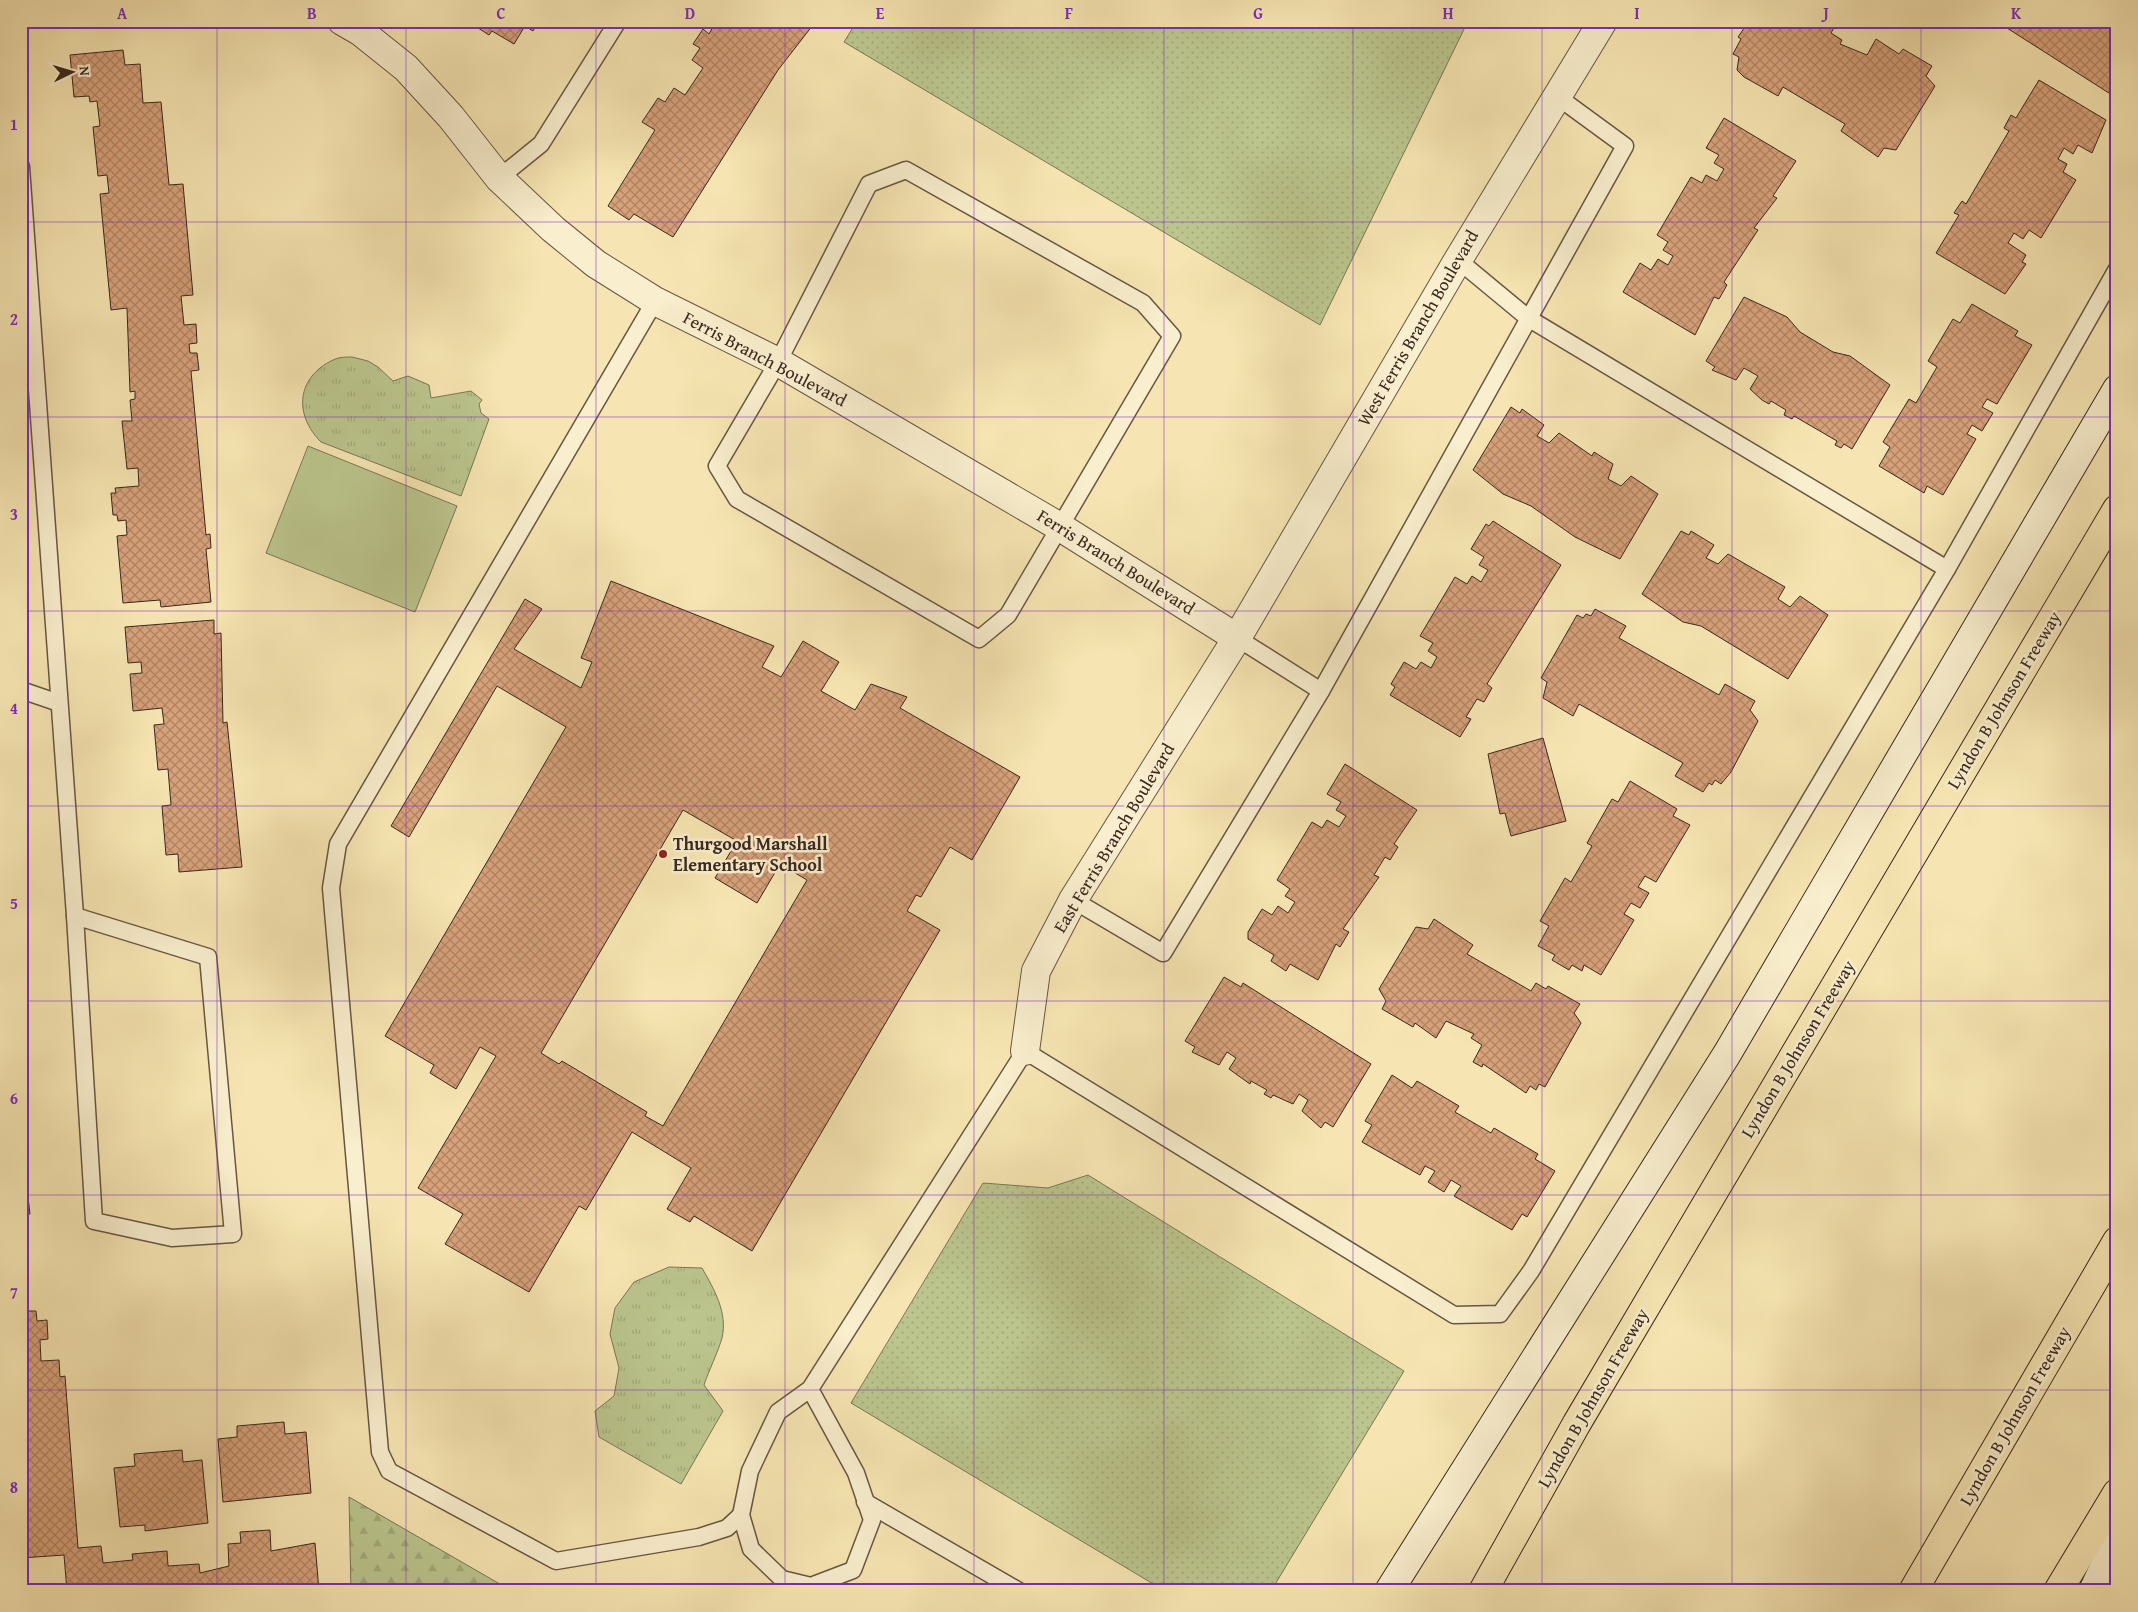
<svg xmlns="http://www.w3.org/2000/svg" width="2138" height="1612" font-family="'Gentium Book Plus',serif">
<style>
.grass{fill:url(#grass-dots);stroke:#7a7656}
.forest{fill:url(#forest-firs);stroke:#7a7656}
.park{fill:url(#park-tufts);stroke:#7a7656}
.pitch{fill:#bbc58d;stroke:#7a7656}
.building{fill:url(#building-cross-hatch);stroke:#392720;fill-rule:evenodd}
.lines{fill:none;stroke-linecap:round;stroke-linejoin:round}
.lane-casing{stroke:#685644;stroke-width:19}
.street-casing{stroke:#685644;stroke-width:30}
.secondary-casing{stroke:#392720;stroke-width:30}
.highway-casing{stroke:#392720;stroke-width:30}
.lane{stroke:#f9eecd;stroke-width:16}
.street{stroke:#f9eecd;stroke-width:28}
.secondary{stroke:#f9eecd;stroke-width:28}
.highway{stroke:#f6e5b2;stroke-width:28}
.grid{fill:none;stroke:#7b2cbf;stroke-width:1;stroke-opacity:0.55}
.poi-dot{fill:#8f2418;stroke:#f9eecd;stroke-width:2}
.labels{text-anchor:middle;stroke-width:5;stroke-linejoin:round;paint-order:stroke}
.street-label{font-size:18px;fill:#392720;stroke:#f9eecd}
.poi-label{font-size:18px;font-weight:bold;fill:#392720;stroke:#f9eecd;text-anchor:start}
.neatline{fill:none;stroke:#7b2cbf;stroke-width:2}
.grid-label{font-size:16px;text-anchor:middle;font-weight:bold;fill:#7b2cbf}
</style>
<defs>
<pattern id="grass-dots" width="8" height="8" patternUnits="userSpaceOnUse" patternTransform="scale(1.25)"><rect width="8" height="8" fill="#bbc58d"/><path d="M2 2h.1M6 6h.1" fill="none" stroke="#a2a979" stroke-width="1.8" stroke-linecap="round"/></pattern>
<pattern id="forest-firs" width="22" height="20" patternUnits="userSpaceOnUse" patternTransform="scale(1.25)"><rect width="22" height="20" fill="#bbc58d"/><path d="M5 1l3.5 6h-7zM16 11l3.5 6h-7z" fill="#a2a979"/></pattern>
<pattern id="park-tufts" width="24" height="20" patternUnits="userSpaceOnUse" patternTransform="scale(1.25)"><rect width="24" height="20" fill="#bbc58d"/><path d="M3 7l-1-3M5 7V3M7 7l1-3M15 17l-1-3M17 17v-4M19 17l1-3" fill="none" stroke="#a2a979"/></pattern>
<pattern id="building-cross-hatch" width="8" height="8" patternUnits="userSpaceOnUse" patternTransform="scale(1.25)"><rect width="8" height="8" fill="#d7a17a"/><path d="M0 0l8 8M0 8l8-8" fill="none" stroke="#af8364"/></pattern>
</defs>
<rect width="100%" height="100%" fill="#f6e5b2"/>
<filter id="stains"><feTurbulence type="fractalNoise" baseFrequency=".004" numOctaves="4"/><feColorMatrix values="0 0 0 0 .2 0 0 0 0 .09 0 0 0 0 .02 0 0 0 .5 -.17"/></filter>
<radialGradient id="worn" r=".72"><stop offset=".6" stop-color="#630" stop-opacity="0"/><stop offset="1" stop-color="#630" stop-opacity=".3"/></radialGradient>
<g class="grass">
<polygon points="857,21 1468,21 1320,325 844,42"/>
<polygon points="1088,1175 1404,1371 1271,1591 1165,1591 851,1403 983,1183 1048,1188"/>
</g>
<polygon class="forest" points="349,1497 512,1591 351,1591"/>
<g class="park">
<path d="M352,357L368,361L378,367L393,381L408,376L429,385L431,398L471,391L482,400L479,404L481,413L489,419L461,496L321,442C293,414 297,377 333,360C339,357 346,357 352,357Z"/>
<path d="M669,1267L702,1268C714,1289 728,1313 722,1338C718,1352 709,1370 704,1385L723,1411L681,1484L599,1437L595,1411L614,1396L619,1368L610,1334L615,1308L634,1282Z"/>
</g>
<polygon class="pitch" points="308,446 457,506 415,612 266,553"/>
<g class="building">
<polygon points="474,21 539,21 533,31 525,26 514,44 492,31 489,35 472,24"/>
<polygon points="716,21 816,21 778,70 673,237 634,214 629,220 608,206 655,130 642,122 658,98 665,102 674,88 685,95 703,68 692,60 700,48 693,44 703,29 709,34"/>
<polygon points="1749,21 1838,21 1831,33 1842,40 1840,44 1867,55 1876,39 1899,54 1903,49 1932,66 1926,76 1935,86 1896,150 1884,148 1878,157 1841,131 1845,124 1783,87 1778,96 1744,77 1737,70 1739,57 1733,54 1741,39 1738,37"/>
<polygon points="1996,21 2117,21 2117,89 2112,95"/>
<polygon points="123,50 125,65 140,64 143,103 161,102 169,185 183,184 193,295 181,296 184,325 196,324 197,343 189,344 190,353 197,353 199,370 191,371 206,535 210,534 211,548 206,549 211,602 161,607 160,600 123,603 117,536 127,535 126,520 118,521 117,515 113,515 111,493 116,493 115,488 139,486 138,468 127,469 122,421 132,421 130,400 135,399 135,391 130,392 127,308 111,310 100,194 109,193 107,175 98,176 93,127 100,126 97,101 90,102 89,96 74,97 70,55"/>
<polygon points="2039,80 2106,120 2092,153 2078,145 2073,154 2064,148 2058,159 2067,164 2063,172 2076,180 2041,238 2029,230 2023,239 2014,233 2008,243 2026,255 2022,262 2026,264 2005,294 1936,253 1959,215 1954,213 1962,201 1966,204 2009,131 2004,128 2011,115 2016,118"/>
<polygon points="1724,118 1796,161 1773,196 1777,198 1754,228 1758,230 1724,282 1727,285 1719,299 1714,297 1695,335 1623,292 1640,263 1651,270 1658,259 1668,265 1673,256 1663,250 1668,242 1657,235 1691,177 1702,183 1706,175 1717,181 1724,169 1714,163 1719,155 1706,148"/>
<polygon points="1744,297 1787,317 1800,332 1833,352 1850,356 1890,385 1852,449 1844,444 1841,448 1835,445 1837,441 1794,416 1792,419 1784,415 1786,410 1771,401 1769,404 1762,400 1750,389 1758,376 1744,368 1736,380 1712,370 1715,367 1706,361"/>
<polygon points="1972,304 2018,331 2015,336 2032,345 1997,404 1987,399 1982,407 1993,413 1982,431 1972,425 1967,434 1976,439 1943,495 1927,486 1924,493 1879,466 1890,447 1883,442 1909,399 1916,403 1937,367 1928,361 1953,319 1960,323"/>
<polygon points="1511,407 1520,413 1522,409 1544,425 1537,436 1549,443 1559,433 1592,456 1594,452 1613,464 1608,479 1621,486 1631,476 1658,494 1620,559 1575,537 1531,506 1503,494 1473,470"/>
<polygon points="1493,521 1561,565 1487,684 1492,688 1484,702 1477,699 1466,717 1471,719 1460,737 1390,695 1395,687 1391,684 1404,662 1416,669 1421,662 1431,668 1437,657 1428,651 1433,643 1420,636 1455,577 1467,584 1472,576 1481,582 1488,570 1479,565 1484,557 1471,549 1486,524 1489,526"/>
<polygon points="1681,531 1689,535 1691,531 1714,545 1706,558 1718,564 1728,554 1785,587 1778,599 1790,607 1800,596 1828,615 1788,679 1701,626 1683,622 1642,594"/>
<path d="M611,581L774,646L762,667L781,677L803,641L839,662L821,691L855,710L871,684L907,697L900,708L1020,777L972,860L950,847L921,897L916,895L907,911L940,930L752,1251L694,1216L690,1222L667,1209L691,1168L632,1132L586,1210L579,1206L529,1292L445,1244L463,1214L418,1188L496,1056L480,1047L456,1089L430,1073L434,1065L385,1036L566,727L497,686L409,837L391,826L525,599L542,609L514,649L581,688L592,662L581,658ZM683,810L737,841L715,878L757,903L780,864L807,880L663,1126L645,1116L647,1112L562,1061L559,1064L541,1053Z"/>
<polygon points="1595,609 1626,626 1619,638 1719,695 1725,684 1755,701 1750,710 1758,721 1731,772 1721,784 1715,780 1712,785 1709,783 1703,792 1675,776 1683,763 1579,704 1573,716 1543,698 1547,682 1541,678 1577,615 1583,618 1586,614 1591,616"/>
<polygon points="214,620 214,634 221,633 223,723 227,722 242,867 179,872 178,854 166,855 162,806 171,805 168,769 158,770 154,725 164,724 162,708 133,711 130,674 142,673 141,662 128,663 125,627"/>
<polygon points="1543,738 1566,821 1511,836 1505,813 1500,814 1488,754"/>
<polygon points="1345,764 1417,810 1394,844 1398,847 1390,860 1385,857 1374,875 1379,877 1343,929 1349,932 1340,947 1336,944 1318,980 1290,964 1286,971 1271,961 1274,955 1248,939 1248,932 1262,909 1272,915 1278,906 1288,913 1295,902 1285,896 1290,889 1277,880 1312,822 1322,828 1327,820 1339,827 1346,816 1336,810 1341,802 1327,794"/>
<polygon points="1630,781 1677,809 1673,816 1690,825 1656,882 1645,876 1638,887 1649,893 1640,908 1631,903 1624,914 1634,920 1601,975 1584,965 1582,971 1572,965 1569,970 1552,960 1555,955 1538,946 1549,926 1540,921 1565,878 1571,882 1592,846 1587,843 1612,799 1618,802"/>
<polygon points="1434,919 1473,945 1467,954 1531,991 1536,983 1546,989 1548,986 1580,1004 1574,1013 1581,1023 1545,1087 1539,1084 1536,1090 1530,1086 1526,1093 1483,1064 1482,1067 1473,1062 1482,1045 1471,1038 1474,1034 1446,1021 1436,1038 1415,1023 1413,1027 1382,1009 1386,1001 1379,989 1416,927 1428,929"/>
<polygon points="1224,977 1241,987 1243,983 1371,1064 1333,1127 1325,1122 1321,1128 1302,1111 1308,1100 1299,1094 1293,1104 1273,1095 1271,1098 1264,1094 1267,1090 1251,1081 1250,1084 1229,1069 1236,1058 1227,1052 1219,1065 1192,1052 1195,1047 1185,1041"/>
<polygon points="1392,1075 1412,1088 1417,1081 1459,1106 1455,1112 1491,1133 1494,1128 1538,1154 1535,1159 1555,1171 1527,1217 1522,1214 1512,1230 1454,1196 1461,1186 1451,1180 1444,1192 1428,1182 1435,1171 1425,1166 1420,1175 1362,1142 1372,1125 1365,1121"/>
<polygon points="21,1138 30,1214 25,1214 26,1232 21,1233"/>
<polygon points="21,1268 25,1268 26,1311 36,1311 37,1321 47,1320 48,1339 40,1340 41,1361 59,1360 60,1377 65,1376 78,1548 101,1546 103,1563 133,1560 132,1554 167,1551 168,1566 199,1564 200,1573 229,1566 228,1544 241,1543 240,1532 270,1530 271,1551 315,1543 319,1591 67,1591 64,1555 21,1558"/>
<polygon points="284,1422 285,1434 306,1432 311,1493 223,1502 218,1439 237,1437 237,1426"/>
<polygon points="182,1450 183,1462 202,1460 208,1523 145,1531 145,1525 120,1527 114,1468 135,1466 134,1454"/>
</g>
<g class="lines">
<g class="lane-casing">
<g id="lane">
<polyline points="21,167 75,916"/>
<polygon points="906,170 1143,303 1172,336 1008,615 979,639 737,499 717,466 778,362 869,184"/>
<polyline points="499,178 541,144 618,21"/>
<polyline points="1458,260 1528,318 1947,569"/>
<polyline points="655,301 338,844 331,888 380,1452 389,1471 556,1561 699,1537 727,1528 741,1515"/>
<polyline points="1237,638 1321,691"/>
<polyline points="21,690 59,703"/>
<polyline points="1073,900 1163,953 1321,691 1625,146 1558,97"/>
<polygon points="75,916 208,957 233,1234 172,1238 94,1221"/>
<polyline points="810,1389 856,1473 872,1520 853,1570 811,1586 782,1579 751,1549 741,1515 750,1471 778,1412 810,1389 1025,1051 1454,1315 1500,1314 1531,1271 1947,569 2117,269"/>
<polyline points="865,1502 1019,1591"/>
</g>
</g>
<g class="street-casing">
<g id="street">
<polyline points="342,21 361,32 406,68 451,117 499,178 553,229 596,264 655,301 778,362 1060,527 1237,638"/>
<polyline points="1025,1051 1036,971 1073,900 1237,638 1458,260 1603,21"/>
</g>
</g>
<g class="secondary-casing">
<g id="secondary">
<polyline points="1389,1591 1727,1054 2117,389"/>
<polyline points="2093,1591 2117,1540"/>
</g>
</g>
<g class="highway-casing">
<g id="highway">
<polyline points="1483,1591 1577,1423 2117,509"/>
<polyline points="1913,1591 2117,1241"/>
<polyline points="2058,1591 2117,1493"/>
</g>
</g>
<use href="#lane" class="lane"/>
<use href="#street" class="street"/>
<use href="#secondary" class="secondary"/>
<use href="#highway" class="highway"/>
</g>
<path class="grid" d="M217,21V1591M406,21V1591M596,21V1591M785,21V1591M974,21V1591M1164,21V1591M1353,21V1591M1542,21V1591M1732,21V1591M1921,21V1591M21,222H2117M21,417H2117M21,611H2117M21,806H2117M21,1001H2117M21,1195H2117M21,1390H2117"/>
<circle class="poi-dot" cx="663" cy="854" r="5"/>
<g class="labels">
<g class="street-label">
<text transform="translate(1418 328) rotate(-60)" y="6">West Ferris Branch Boulevard</text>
<text transform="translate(765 359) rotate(28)" y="6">Ferris Branch Boulevard</text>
<text transform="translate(1116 562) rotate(32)" y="6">Ferris Branch Boulevard</text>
<text transform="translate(2004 700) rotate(-59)" y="6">Lyndon B Johnson Freeway</text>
<text transform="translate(1114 838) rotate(-59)" y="6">East Ferris Branch Boulevard</text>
<text transform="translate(1798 1049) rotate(-59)" y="6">Lyndon B Johnson Freeway</text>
<text transform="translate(1593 1398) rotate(-60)" y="6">Lyndon B Johnson Freeway</text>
<text transform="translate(2015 1416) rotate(-60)" y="6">Lyndon B Johnson Freeway</text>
</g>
<g class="poi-label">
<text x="673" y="850">Thurgood Marshall<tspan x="673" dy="21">Elementary School</tspan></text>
</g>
</g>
<rect width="2138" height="1612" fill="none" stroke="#f6e5b2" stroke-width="55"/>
<g transform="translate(72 72) rotate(85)" stroke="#f9eecd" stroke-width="4" paint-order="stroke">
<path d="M0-4L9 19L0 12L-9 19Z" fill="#392720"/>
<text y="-8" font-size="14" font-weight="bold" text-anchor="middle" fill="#392720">N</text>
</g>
<rect x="28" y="28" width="2082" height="1556" class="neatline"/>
<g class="grid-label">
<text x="122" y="19">A</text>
<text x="312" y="19">B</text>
<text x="501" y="19">C</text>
<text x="690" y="19">D</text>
<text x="880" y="19">E</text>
<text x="1069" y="19">F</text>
<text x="1258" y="19">G</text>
<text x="1448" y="19">H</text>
<text x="1637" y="19">I</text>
<text x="1826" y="19">J</text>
<text x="2016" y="19">K</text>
<text x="14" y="130">1</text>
<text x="14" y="325">2</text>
<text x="14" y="520">3</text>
<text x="14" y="714">4</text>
<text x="14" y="909">5</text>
<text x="14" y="1104">6</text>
<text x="14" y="1298">7</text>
<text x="14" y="1493">8</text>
</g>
<rect width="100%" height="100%" filter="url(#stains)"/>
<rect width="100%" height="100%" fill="url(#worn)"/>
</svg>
